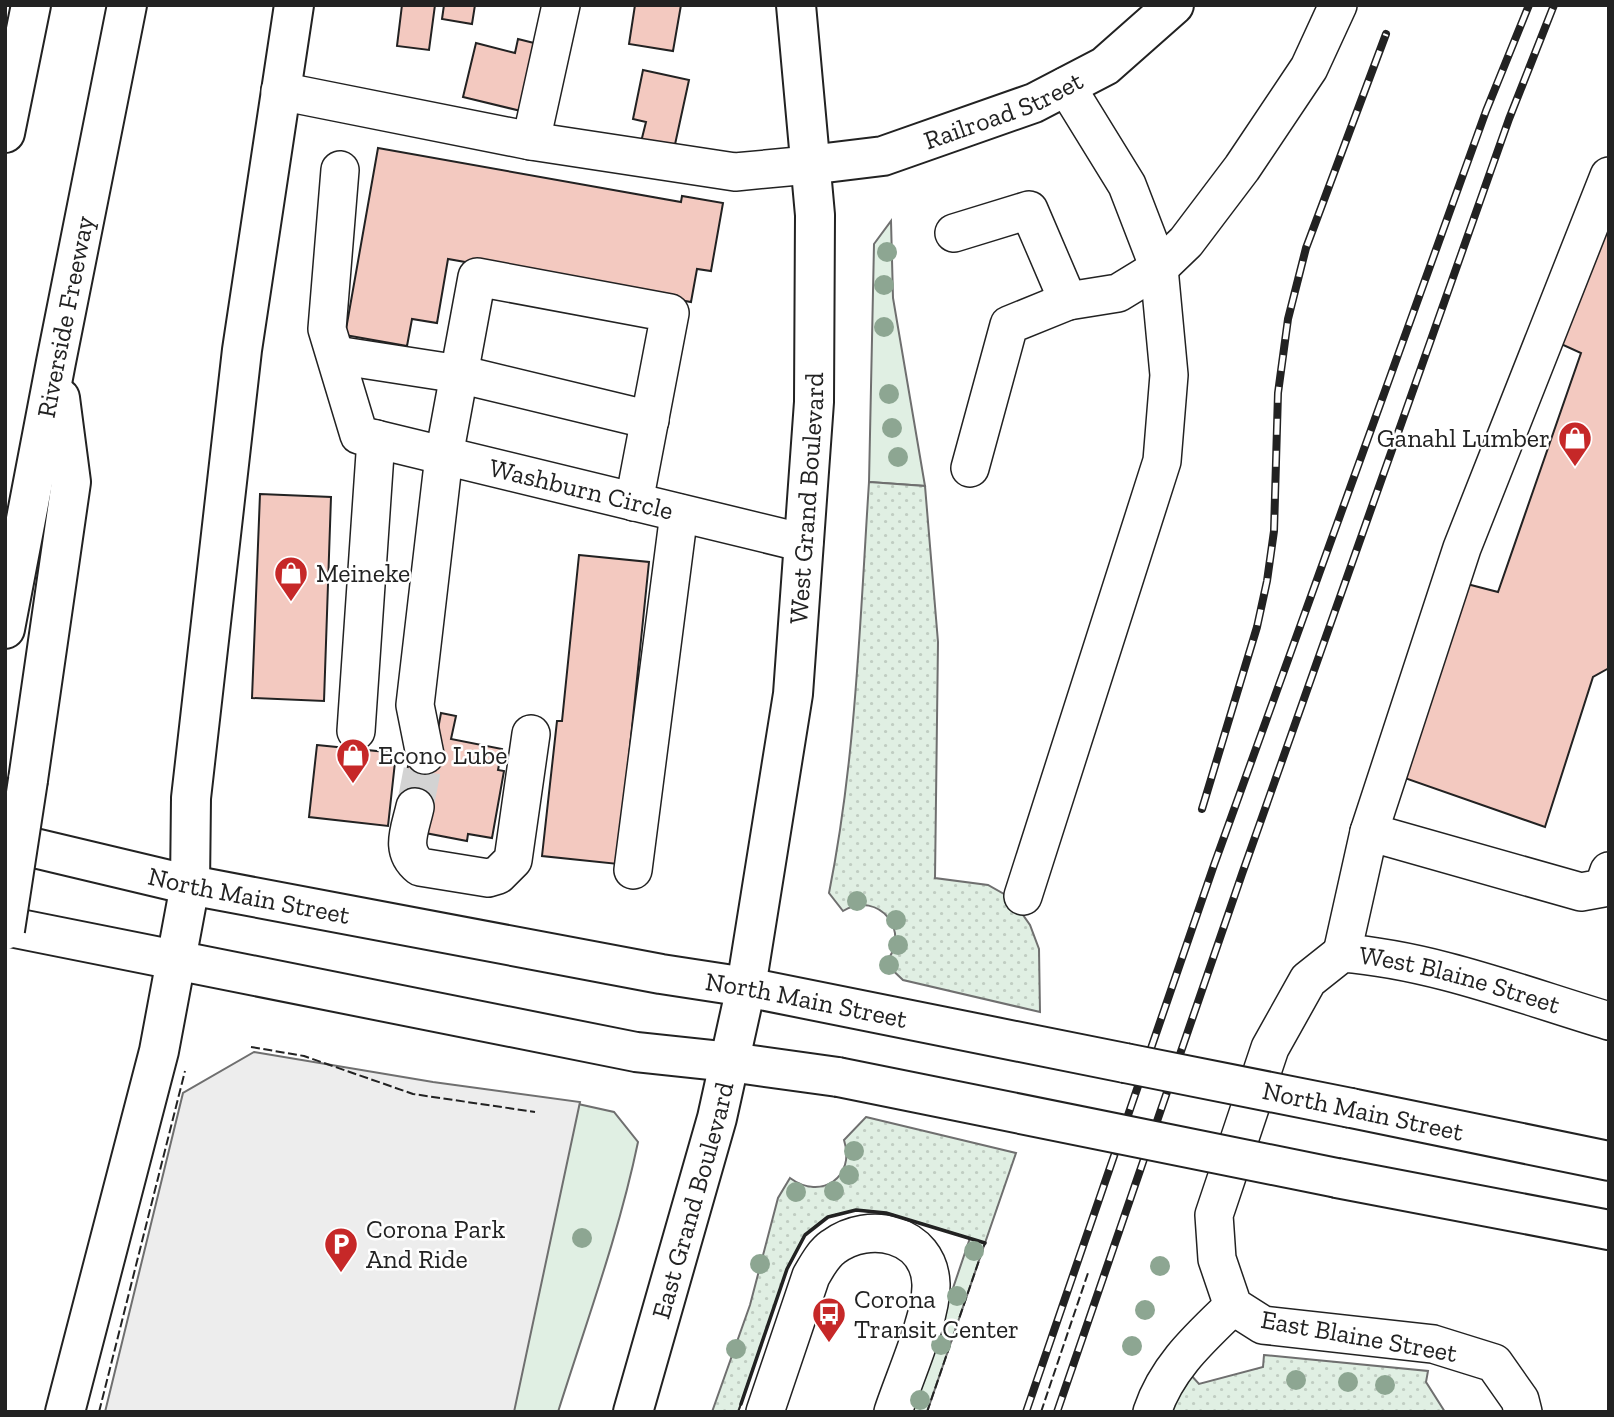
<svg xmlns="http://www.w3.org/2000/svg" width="1614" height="1417" font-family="'Zilla Slab',serif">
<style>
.grass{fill:#e0efe3;stroke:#6f6f6f;stroke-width:2}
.park{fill:url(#park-dots);stroke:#6f6f6f;stroke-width:2}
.parking{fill:#ededed;stroke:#6f6f6f;stroke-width:2}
.building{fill:#f3c9c0;stroke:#222;stroke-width:2}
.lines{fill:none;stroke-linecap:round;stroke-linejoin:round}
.minor-tunnel{stroke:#d3d3d3;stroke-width:37;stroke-dasharray:37 18;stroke-linecap:butt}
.minor-casing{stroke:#222;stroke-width:40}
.major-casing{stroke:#222;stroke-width:42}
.highway-casing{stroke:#222;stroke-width:42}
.minor{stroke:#fff;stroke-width:37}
.major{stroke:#fff;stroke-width:38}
.highway{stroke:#fff;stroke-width:38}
.rail-casing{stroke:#222;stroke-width:8}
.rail{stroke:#fff;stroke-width:5;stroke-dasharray:16;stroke-linecap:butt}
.major-bridge-casing{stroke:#222;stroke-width:42;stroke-linecap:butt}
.highway-bridge-casing{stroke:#222;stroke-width:42;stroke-linecap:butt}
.major-bridge{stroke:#fff;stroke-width:38}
.highway-bridge{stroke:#fff;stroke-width:38}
.fence{stroke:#222;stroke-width:2;stroke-dasharray:9 3.5;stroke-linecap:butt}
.wall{stroke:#222;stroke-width:3.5}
.tree{fill:#8da692}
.labels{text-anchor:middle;stroke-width:5;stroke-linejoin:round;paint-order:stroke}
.street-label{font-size:26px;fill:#222;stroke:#fff}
.poi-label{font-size:26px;fill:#222;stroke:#fff;text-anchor:start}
</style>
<defs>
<pattern id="park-dots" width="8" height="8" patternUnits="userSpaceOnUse" patternTransform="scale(1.75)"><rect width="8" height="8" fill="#e0efe3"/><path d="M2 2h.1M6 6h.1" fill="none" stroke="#c0cdc2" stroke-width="1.8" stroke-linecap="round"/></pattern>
</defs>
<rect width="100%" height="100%" fill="#fff"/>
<g class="grass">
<polygon points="891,221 893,298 925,486 869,482 874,244"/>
<path d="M569,1102L614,1112L638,1142C619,1234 586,1323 558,1412H498Z"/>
<polygon points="970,1238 985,1243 927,1412 911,1412"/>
</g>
<g class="park">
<path d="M869,482L925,486L938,642L935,878L988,885L1011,898L1030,925L1039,949L1040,1012L903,980L885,963C913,933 879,889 843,911L829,893C856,758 860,620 869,482Z"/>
<path d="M866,1117L1016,1153L985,1243L886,1213L856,1210L827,1217L805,1235L787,1269L738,1412H712L750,1305L778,1198L790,1178C821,1201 856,1177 844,1140Z"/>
<polygon points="1264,1355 1428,1371 1426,1382 1445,1412 1167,1412 1190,1374 1199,1384 1263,1367"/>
</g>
<polygon class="parking" points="254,1052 433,1082 580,1102 514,1412 105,1412 183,1093"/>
<g class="building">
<polygon points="402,5 435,5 429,50 397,46"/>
<polygon points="444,5 475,5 472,24 442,19"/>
<polygon points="635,5 681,5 673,51 629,44"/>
<polygon points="518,39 542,45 525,112 463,97 476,43 515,53"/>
<polygon points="643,70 689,80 674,149 641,142 646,122 633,119"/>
<polygon points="378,148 681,202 682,196 723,203 711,271 697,269 691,302 448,259 437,323 412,319 407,346 345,335"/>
<polygon points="1609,221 1609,668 1593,677 1545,827 1396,775 1467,584 1498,592 1581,353 1561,344"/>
<polygon points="260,494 331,497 324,701 252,698"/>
<polygon points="579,555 649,562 618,864 542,856 557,721 562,721"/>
<polygon points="441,713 456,716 451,739 502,749 498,770 504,771 492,838 468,834 467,841 415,831 400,804 411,752 433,756"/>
<polygon points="317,745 396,753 388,826 309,817"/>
</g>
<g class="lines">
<polyline class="minor-tunnel" points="415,807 425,755"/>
<g class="minor-casing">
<g id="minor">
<polyline points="280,91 531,141 735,172 809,165"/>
<polyline points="531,141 561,5"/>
<path id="s1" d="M340,170L327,329L359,435L804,543"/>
<polyline points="954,233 1029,210 1068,301 1118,293 1159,268 1186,242 1242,168 1309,68 1338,5"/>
<polyline points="336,355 459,374 650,420"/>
<polyline points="970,468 1009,325 1068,301"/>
<polyline points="356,731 376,439"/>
<polyline points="425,755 415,705 444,456 477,277 670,313 634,502"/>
<path d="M415,807C410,830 399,850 420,867L488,878L498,875L513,860L531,734"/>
<polyline points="1369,832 1462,548 1609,176"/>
<polyline points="633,870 679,513"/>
<polyline points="1023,896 1162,461 1169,375 1159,268 1127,185 1066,86"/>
<polyline points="1342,953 1369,832 1581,892 1603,888 1609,871"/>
<path d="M765,1412L811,1276C817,1266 823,1254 833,1247C869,1220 929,1233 931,1284C932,1317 904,1378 893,1412"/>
<path d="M1152,1412C1167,1367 1200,1338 1233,1306"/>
<path id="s2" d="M1523,1412L1520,1400L1494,1363L1433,1344L1263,1325L1233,1306L1217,1259L1214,1215L1270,1048L1308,980L1342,953C1433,960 1522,995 1609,1021"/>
</g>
</g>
<g class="major-casing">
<g id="major">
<path id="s3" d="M809,165L883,156L1034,103L1105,66L1174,5"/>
<path id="s4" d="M5,841L190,885L661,974L746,987L1125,1063"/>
<polyline points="5,926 636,1052 730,1062 838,1077"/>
<polyline points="1351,1108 1609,1161"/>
<polyline points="1337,1178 1609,1230"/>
<path id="s5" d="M633,1412L717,1118L746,987L793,694L814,402L815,215L796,5"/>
</g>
</g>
<g class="highway-casing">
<g id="highway">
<polyline points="5,133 31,5"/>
<path id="s6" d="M5,629L56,362L127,5"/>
<polyline points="28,780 71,482 60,398"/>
<polyline points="65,1412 159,1051 190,885 191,798 242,350 294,5"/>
</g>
</g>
<use href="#minor" class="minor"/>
<use href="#major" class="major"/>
<use href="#highway" class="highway"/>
<g class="rail-casing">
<g id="rail">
<polyline points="1202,809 1257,627 1267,581 1274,531 1278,393 1288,319 1306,248 1386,34"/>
<polyline points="1026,1412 1214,865 1486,111 1529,5"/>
<polyline points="1057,1412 1242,874 1509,119 1554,5"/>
</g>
</g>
<use href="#rail" class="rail"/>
<g class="major-bridge-casing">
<g id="major-bridge">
<polyline points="1125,1063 1351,1108"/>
<polyline points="838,1077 1337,1178"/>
</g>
</g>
<g class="highway-bridge-casing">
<polyline id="highway-bridge" points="5,930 28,780"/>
</g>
<use href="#major-bridge" class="major-bridge"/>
<use href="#highway-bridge" class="highway-bridge"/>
<g class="fence">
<polyline points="251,1047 304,1056 413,1094 535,1112"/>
<polyline points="99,1412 185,1071"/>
<polyline points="738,1412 741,1404"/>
<polyline points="927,1412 985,1243"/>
<polyline points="1041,1412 1089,1270"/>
</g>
<polyline class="wall" points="741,1404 787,1269 805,1235 828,1217 856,1210 886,1213 985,1243"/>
</g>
<g class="tree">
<circle cx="887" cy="252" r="10"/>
<circle cx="884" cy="285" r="10"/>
<circle cx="884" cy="327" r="10"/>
<circle cx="889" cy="394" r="10"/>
<circle cx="892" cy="428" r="10"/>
<circle cx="898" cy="457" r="10"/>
<circle cx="857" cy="901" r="10"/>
<circle cx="896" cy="920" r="10"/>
<circle cx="898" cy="945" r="10"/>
<circle cx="889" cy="965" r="10"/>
<circle cx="854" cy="1151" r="10"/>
<circle cx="849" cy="1175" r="10"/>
<circle cx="834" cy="1191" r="10"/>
<circle cx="796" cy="1192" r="10"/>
<circle cx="582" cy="1238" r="10"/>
<circle cx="974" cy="1251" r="10"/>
<circle cx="760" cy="1264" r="10"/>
<circle cx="1160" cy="1266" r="10"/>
<circle cx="957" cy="1296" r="10"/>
<circle cx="1145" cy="1310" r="10"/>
<circle cx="941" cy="1345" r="10"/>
<circle cx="1132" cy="1346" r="10"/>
<circle cx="736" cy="1349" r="10"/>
<circle cx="1296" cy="1380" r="10"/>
<circle cx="1348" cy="1382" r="10"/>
<circle cx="1385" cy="1385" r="10"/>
<circle cx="920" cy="1400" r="10"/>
</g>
<defs>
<g id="shop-pin" transform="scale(1.75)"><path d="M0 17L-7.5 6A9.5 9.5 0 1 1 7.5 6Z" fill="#c62828" stroke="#fff"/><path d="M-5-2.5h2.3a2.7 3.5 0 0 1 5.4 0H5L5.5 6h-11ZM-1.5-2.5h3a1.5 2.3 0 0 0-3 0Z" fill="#fff"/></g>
<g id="parking-pin" transform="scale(1.75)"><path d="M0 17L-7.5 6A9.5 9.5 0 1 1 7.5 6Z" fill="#c62828" stroke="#fff"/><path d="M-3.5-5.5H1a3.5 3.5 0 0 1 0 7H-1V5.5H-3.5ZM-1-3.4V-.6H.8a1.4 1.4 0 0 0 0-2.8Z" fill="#fff"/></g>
<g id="bus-pin" transform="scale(1.75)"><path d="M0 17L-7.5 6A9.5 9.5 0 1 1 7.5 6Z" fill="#c62828" stroke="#fff"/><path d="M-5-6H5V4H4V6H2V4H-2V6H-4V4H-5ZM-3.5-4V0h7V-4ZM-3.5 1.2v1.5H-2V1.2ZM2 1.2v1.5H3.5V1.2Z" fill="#fff"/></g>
</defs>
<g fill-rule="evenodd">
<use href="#shop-pin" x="1575" y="438"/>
<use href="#shop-pin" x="291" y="573"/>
<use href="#shop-pin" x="353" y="755"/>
<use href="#parking-pin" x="341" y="1244"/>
<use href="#bus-pin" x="829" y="1314"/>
</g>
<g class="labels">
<g class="street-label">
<text dy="9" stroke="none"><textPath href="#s3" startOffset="203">Railroad Street</textPath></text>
<text dy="9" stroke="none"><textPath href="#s6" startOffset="318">Riverside Freeway</textPath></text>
<text dy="9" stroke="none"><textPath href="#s1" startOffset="499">Washburn Circle</textPath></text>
<text dy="9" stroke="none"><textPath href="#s5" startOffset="933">West Grand Boulevard</textPath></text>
<text dy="9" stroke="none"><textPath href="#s4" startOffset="250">North Main Street</textPath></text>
<text dy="9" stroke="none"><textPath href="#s2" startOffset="840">West Blaine Street</textPath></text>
<text dy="9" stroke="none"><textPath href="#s4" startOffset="817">North Main Street</textPath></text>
<text transform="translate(1363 1111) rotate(12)" y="9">North Main Street</text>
<text dy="9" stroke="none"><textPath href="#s5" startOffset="220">East Grand Boulevard</textPath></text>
<text transform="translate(1359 1336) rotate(10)" y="9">East Blaine Street</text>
</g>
<g class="poi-label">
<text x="1550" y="447" text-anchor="end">Ganahl Lumber</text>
<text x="316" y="582">Meineke</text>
<text x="378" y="764">Econo Lube</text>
<text x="366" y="1238">Corona Park<tspan x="366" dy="30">And Ride</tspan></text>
<text x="854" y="1308">Corona<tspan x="854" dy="30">Transit Center</tspan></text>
</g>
</g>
<rect width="1614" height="1417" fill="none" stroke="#222222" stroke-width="14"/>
</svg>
